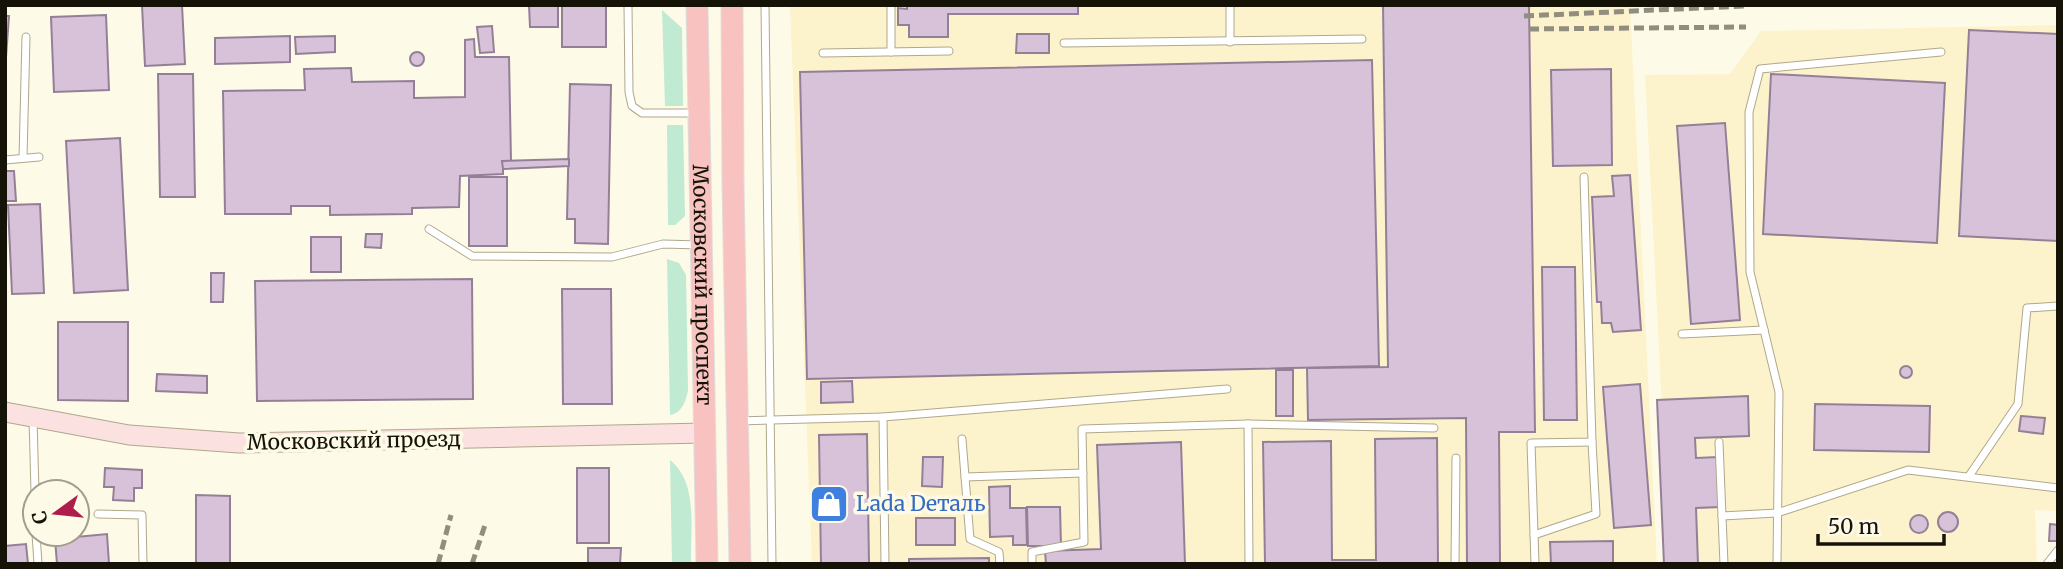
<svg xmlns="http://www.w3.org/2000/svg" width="2063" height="569" font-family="Merriweather,serif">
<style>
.built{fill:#fcf3cd}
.green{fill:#c0ead2}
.building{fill:#d7c2da;stroke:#948096;stroke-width:2}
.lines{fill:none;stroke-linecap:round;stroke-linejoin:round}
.lane-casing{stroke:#afa88b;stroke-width:9}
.secondary-casing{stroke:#afa88b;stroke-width:21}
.primary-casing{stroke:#dededc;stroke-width:23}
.lane{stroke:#fff;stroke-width:7}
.secondary{stroke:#fbe1e0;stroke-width:19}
.primary{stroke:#f7c2c0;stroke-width:21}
.rail{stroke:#918e7f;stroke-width:5;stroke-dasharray:10 5;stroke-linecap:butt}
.labels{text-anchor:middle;stroke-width:7;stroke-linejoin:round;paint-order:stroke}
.street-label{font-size:21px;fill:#151308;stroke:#fefae8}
.shop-label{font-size:21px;fill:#366cbe;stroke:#fefae8;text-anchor:start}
</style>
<rect width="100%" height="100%" fill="#fefae8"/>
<g class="built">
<polygon points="790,5 1630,5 1657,564 812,564"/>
<polygon points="2058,25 2058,511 2035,510 2037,564 1670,564 1645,75 1730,74 1761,31"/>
</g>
<g class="green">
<polygon points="662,10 682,28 683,106 665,106"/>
<polygon points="667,125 683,125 685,216 675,225 668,225"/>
<path d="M667,259L679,263L686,275L688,390C686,401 682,413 670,415Z"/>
<path d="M670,460C699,483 690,531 691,564H672Z"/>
</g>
<g class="building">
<polygon points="142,5 182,5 185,64 145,66"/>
<polygon points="529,5 558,5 558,27 530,27"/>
<rect x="562" y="5" width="44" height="42"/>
<polygon points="907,5 1078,5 1078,14 948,14 948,37 909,37 909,25 898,25 898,8 907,9"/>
<polygon points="1383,5 1529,5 1535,432 1499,432 1500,564 1467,564 1466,418 1308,420 1307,368 1388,367"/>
<polygon points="106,15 109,90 54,92 51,17"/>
<polygon points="5,16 9,16 5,71"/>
<polygon points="492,26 494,52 480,53 477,27"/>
<polygon points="1969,30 2058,34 2058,241 1959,236"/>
<polygon points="1017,34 1049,34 1049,53 1016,53"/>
<polygon points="290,36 290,62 215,64 215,38"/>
<polygon points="335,36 335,52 296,54 295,37"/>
<polygon points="474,39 475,57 509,57 511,161 503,161 503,174 460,176 459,207 412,208 412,214 330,215 330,206 291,206 291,214 225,214 223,91 305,90 304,69 351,68 352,82 414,81 414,98 465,97 465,40"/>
<circle cx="417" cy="59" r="7"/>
<polygon points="1372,60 1379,366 807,379 800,72"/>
<polygon points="1611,69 1612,165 1553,166 1551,70"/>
<polygon points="158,74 193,74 195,197 160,197"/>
<polygon points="1771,74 1945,83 1937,243 1763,234"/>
<polygon points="570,84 611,85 608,244 575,243 575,219 567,219"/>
<polygon points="1725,123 1740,320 1691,324 1677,126"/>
<polygon points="120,138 128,290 74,293 66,141"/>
<polygon points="569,159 569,166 503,169 502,161"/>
<polygon points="5,171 14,171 16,201 5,201"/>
<polygon points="1630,175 1641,330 1613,332 1611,323 1602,323 1601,302 1597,302 1592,197 1614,196 1612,176"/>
<rect x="469" y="177" width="38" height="69"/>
<polygon points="40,204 44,293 12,294 8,205"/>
<polygon points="366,234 382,234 381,248 365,247"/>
<rect x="311" y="237" width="30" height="35"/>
<polygon points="1542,267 1575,267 1577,420 1544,420"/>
<polygon points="211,273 224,273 223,302 211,302"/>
<polygon points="472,279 473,399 257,401 255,281"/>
<polygon points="562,289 611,289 612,404 563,404"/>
<polygon points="58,322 128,322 128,401 58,400"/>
<circle cx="1906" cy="372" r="6"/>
<rect x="1276" y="370" width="17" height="46"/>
<polygon points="157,374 207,376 207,393 156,391"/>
<polygon points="852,381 853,402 821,403 821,382"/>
<polygon points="1640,384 1651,525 1614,528 1603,387"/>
<polygon points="1748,396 1749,436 1695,438 1696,458 1718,457 1720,507 1696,508 1698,564 1664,564 1657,400"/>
<polygon points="1815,404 1930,406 1929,452 1814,450"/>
<polygon points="2021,416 2045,418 2043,434 2019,431"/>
<polygon points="867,434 869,564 821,564 819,435"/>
<polygon points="1437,438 1438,564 1265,564 1263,442 1331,441 1332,560 1376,560 1375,439"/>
<polygon points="1181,442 1185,564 1046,564 1045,551 1101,549 1097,445"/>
<polygon points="923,457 943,457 942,487 922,486"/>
<polygon points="105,468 142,470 142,488 134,488 134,501 113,500 114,487 104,487"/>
<rect x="577" y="468" width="32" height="75"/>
<polygon points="1010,486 1010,508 1026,508 1027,545 1013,545 1013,536 990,537 989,487"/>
<polygon points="196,495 230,496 230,564 196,564"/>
<polygon points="1027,507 1060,507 1061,546 1028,546"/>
<circle cx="1948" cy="522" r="10"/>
<circle cx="1919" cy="524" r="9"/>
<rect x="916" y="518" width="39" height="27"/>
<polygon points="2050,524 2058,525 2058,541 2049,541"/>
<polygon points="107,534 109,564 57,564 55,539"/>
<polygon points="1613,541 1613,564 1551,564 1550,542"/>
<polygon points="26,544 28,564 5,564 5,546"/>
<polygon points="588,548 621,548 620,564 588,564"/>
<polygon points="989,558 989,564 909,564 909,559"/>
</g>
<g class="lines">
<g class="lane-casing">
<g id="lane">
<polyline points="628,5 629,92 632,106 642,113 698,113"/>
<polyline points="765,5 772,564"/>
<polyline points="1230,42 1230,5"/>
<polyline points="1064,43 1362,39"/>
<polyline points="891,52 891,5"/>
<polyline points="823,53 949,51"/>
<polyline points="23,158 26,37"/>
<polyline points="5,160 39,157"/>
<polyline points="429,229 472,256 612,257 663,244 700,245"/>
<polyline points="1682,334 1764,330"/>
<polyline points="33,418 35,492"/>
<polyline points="738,421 883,417"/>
<polyline points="962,439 970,539 999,552 1000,564"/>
<polyline points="1719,442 1722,516 1777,513 1908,470 2058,488"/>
<polyline points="1969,476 2018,404 2027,308 2058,306"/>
<polyline points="965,477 1083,473"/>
<polyline points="98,514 142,515 143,564"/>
<polyline points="1722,516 1724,564"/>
<polyline points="36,534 38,564"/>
<polyline points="1534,535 1596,514 1592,442"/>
<polyline points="885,564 883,417 1227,389"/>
<polyline points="1032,564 1032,552 1084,542 1082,429 1248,424"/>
<polyline points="1249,564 1248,424 1434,428"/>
<polyline points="1455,564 1456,458"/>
<polyline points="1535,564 1531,443 1592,442 1584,177"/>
<polyline points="1777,564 1779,392 1750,272 1749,112 1760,69 1941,52"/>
<polyline points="2047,564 2058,550"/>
</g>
</g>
<g class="secondary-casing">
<polyline id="secondary" points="5,412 129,435 239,443 705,433"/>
</g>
<g class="primary-casing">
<g id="primary">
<path id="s1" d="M697,5L707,564"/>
<polyline points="732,5 733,183 740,564"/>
</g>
</g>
<use href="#lane" class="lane"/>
<use href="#secondary" class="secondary"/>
<use href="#primary" class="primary"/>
<g class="rail">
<polyline points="1524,16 1744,6"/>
<polyline points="1529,29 1746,27"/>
<polyline points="438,564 451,515"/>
<polyline points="472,564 485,525"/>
</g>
</g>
<defs>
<g id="shop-square" transform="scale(2.0125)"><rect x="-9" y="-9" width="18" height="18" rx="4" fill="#3f7fe0" stroke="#fefae8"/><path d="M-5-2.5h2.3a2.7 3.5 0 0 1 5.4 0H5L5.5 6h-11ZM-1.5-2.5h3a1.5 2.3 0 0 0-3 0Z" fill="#fff"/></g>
</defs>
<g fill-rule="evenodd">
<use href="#shop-square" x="829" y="504"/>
</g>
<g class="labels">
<g class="street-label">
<text dy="7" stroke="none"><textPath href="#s1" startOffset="280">Московский проспект</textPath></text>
<text transform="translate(354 441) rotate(-1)" y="7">Московский проезд</text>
</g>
<g class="shop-label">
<text x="856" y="511">Lada Dеталь</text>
</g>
</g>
<rect width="2063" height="569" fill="none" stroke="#151308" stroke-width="14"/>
<g transform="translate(56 513) rotate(255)"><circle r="33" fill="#fefae8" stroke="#a19e8e" stroke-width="2"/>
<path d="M0-5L12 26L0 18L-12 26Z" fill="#af1d4d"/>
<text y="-10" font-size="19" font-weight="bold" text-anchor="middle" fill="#151308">С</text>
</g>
<path d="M1818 534v10h126v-10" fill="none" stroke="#151308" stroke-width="3.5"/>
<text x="1828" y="534" font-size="21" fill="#151308" stroke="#fefae8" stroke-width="5" paint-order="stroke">50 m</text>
</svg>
